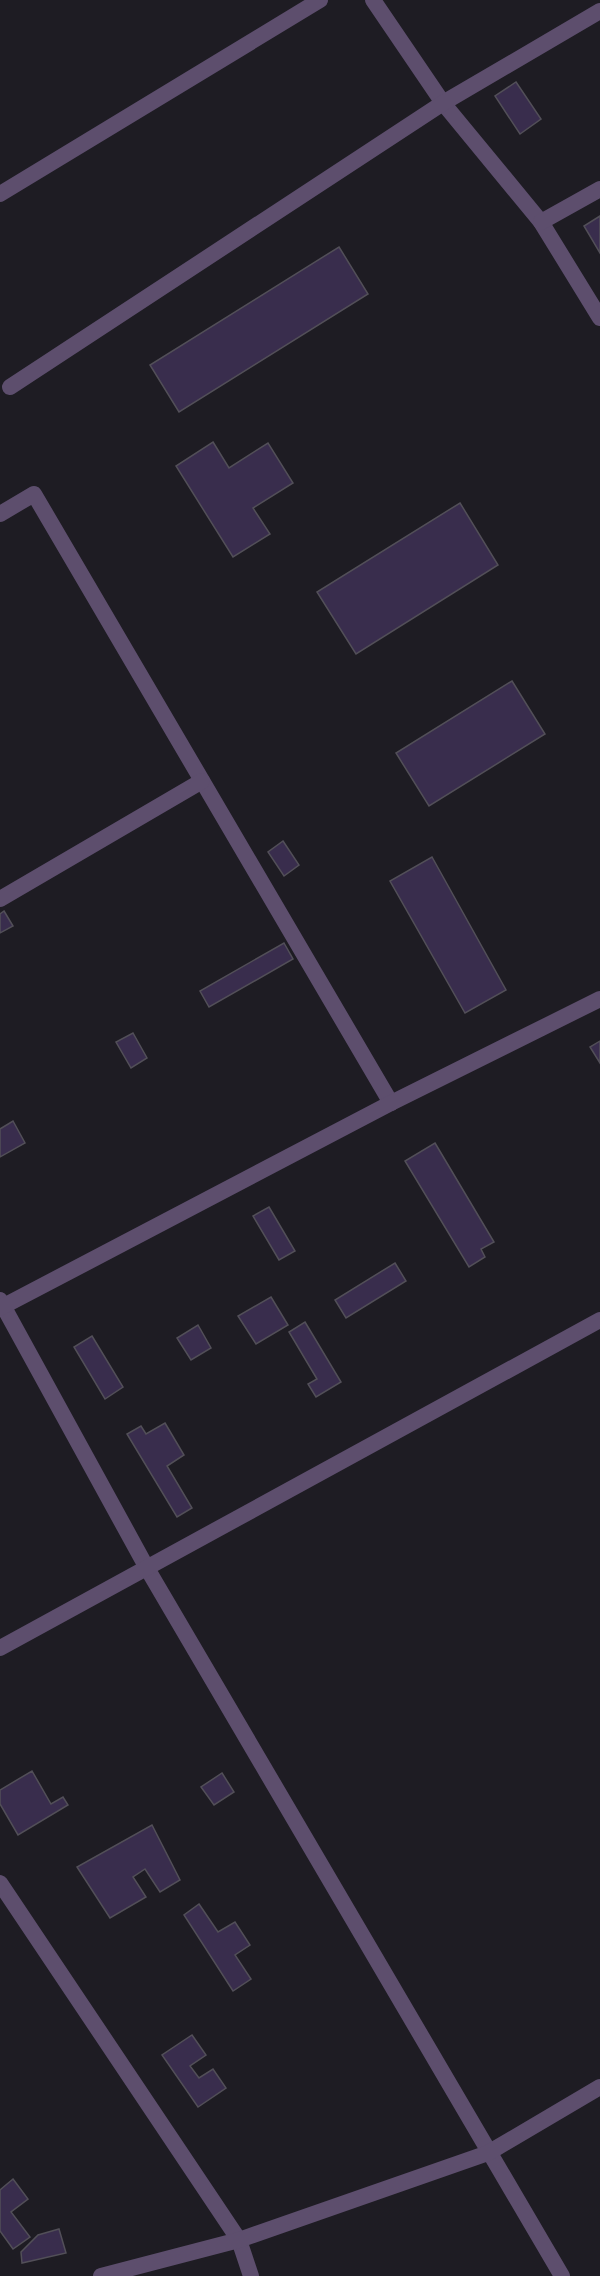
<svg xmlns="http://www.w3.org/2000/svg" width="600" height="2276" font-family="'Nunito Sans',sans-serif">
<style>
.building{fill:#392d4d;stroke:#524f58;stroke-width:1.5}
.lines{fill:none;stroke-linecap:round;stroke-linejoin:round}
.minor{stroke:#5d4e6d;stroke-width:16}
</style>
<rect width="100%" height="100%" fill="#1e1c23"/>
<g class="building">
<polygon points="516,82 541,119 520,134 495,96"/>
<polygon points="600,216 600,253 584,226"/>
<polygon points="339,247 368,294 179,412 150,365"/>
<polygon points="213,442 229,468 268,443 293,483 253,508 270,534 233,557 176,466"/>
<polygon points="460,503 498,565 356,654 317,592"/>
<polygon points="512,681 545,734 429,806 396,753"/>
<polygon points="283,841 299,865 284,876 268,852"/>
<polygon points="432,857 506,990 465,1013 390,881"/>
<polygon points="4,911 13,926 0,933 0,914"/>
<polygon points="284,943 293,959 209,1007 200,991"/>
<polygon points="133,1033 147,1058 131,1068 116,1042"/>
<polygon points="600,1041 600,1063 590,1047"/>
<polygon points="13,1121 25,1143 0,1157 0,1129"/>
<polygon points="435,1143 494,1242 481,1249 485,1257 469,1267 405,1161"/>
<polygon points="269,1207 295,1251 279,1260 253,1216"/>
<polygon points="395,1263 406,1281 346,1318 335,1300"/>
<polygon points="271,1297 288,1325 256,1344 238,1316"/>
<polygon points="305,1322 341,1382 316,1397 308,1384 317,1379 289,1332"/>
<polygon points="198,1325 211,1348 191,1360 177,1338"/>
<polygon points="92,1336 123,1387 105,1399 74,1347"/>
<polygon points="165,1423 184,1455 167,1466 192,1508 177,1517 127,1434 141,1426 146,1434"/>
<polygon points="32,1771 51,1804 63,1797 68,1805 18,1835 0,1804 0,1790"/>
<polygon points="222,1773 234,1792 214,1805 201,1787"/>
<polygon points="152,1825 180,1880 160,1892 145,1869 133,1877 146,1897 110,1918 77,1867"/>
<polygon points="199,1904 218,1932 235,1922 250,1945 235,1955 251,1979 233,1991 184,1915"/>
<polygon points="192,2035 206,2055 190,2066 199,2078 213,2069 226,2088 198,2107 162,2055"/>
<polygon points="13,2179 28,2199 11,2212 30,2237 13,2249 0,2231 0,2190"/>
<polygon points="59,2229 66,2253 22,2263 21,2252 38,2235"/>
</g>
<g class="lines">
<g class="minor">
<polyline points="373,0 443,103 541,222 600,318"/>
<polyline points="0,194 320,0"/>
<polyline points="541,222 600,189"/>
<polyline points="10,387 443,103 600,11"/>
<polyline points="0,514 34,494 391,1103"/>
<polyline points="0,899 202,781"/>
<polyline points="0,1300 148,1570 562,2276"/>
<polyline points="0,1308 391,1103 600,999"/>
<polyline points="0,1648 600,1320"/>
<polyline points="0,1883 239,2240 251,2276"/>
<polyline points="101,2276 239,2240 488,2153 600,2087"/>
</g>
</g>
</svg>
